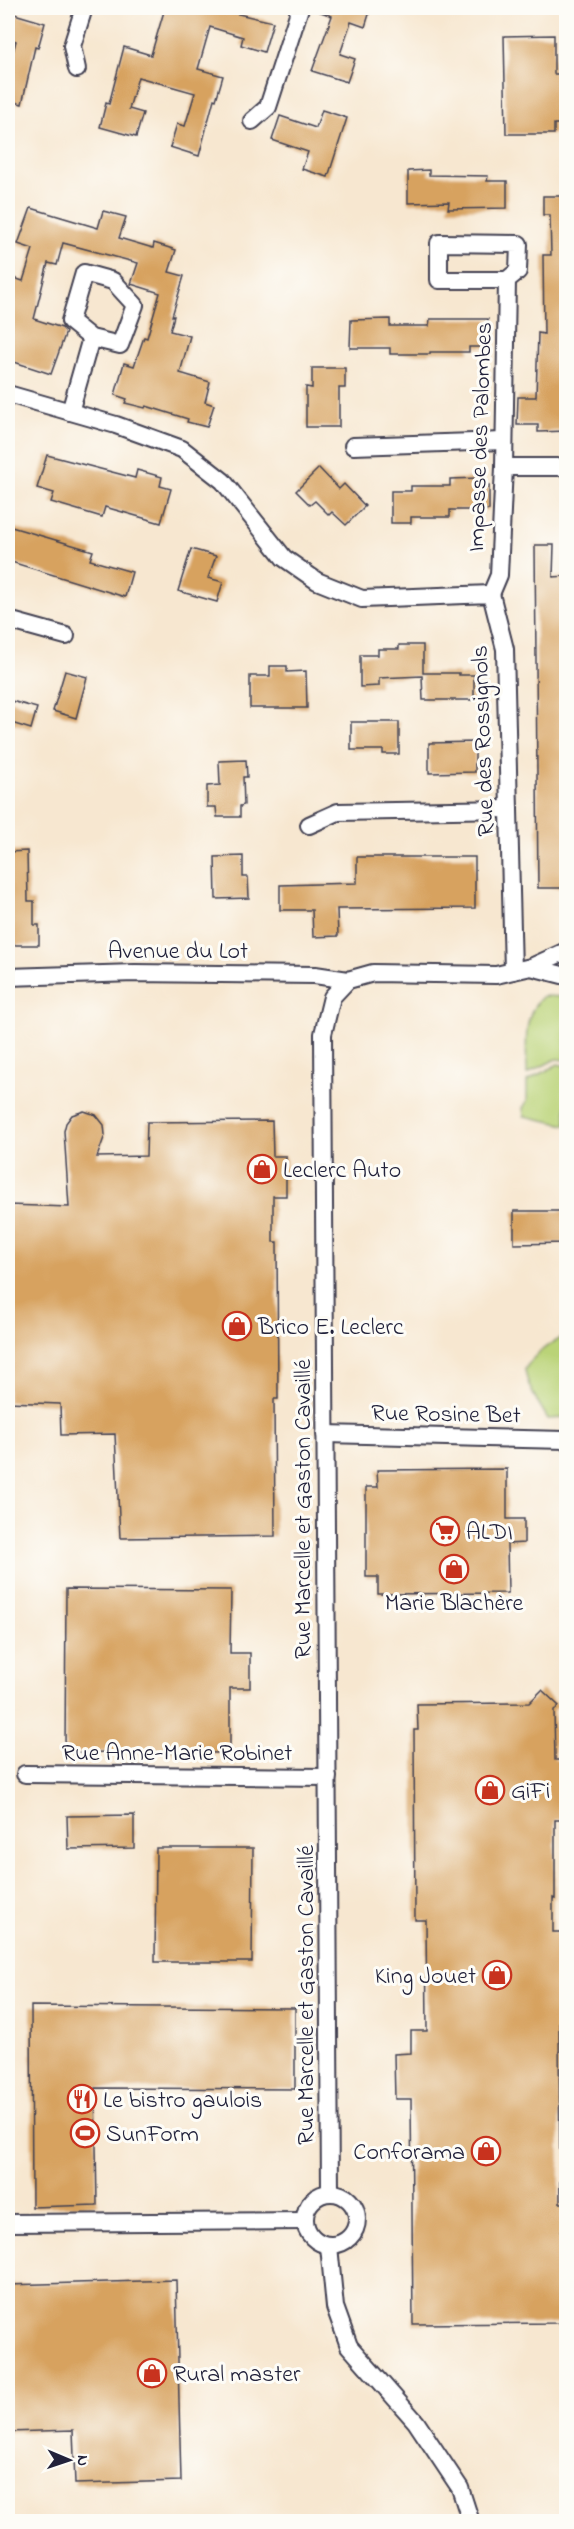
<svg xmlns="http://www.w3.org/2000/svg" width="574" height="2529" font-family="'Indie Flower',sans-serif">
<style>
.green{fill:#bad377;stroke:#6e7a59;stroke-width:1.5}
.building{fill:#d7a25f}
.lines{fill:none;stroke-linecap:round;stroke-linejoin:round}
.minor-casing{stroke:#424051;stroke-width:20}
.minor{stroke:#fff;stroke-width:16}
.labels{text-anchor:middle;stroke-width:6;stroke-linejoin:round;paint-order:stroke}
.street-label{font-size:24px;fill:#22223b;stroke:#fdfcf7}
.poi-label{font-size:24px;fill:#22223b;stroke:#fdfcf7;text-anchor:start}
</style>
<rect width="100%" height="100%" fill="#fdfcf7"/>
<filter id="ink" filterUnits="userSpaceOnUse"><feTurbulence type="fractalNoise" baseFrequency=".0167" numOctaves="2"/><feDisplacementMap in="SourceGraphic" scale="12" xChannelSelector="R" yChannelSelector="G"/><feConvolveMatrix kernelMatrix="1 2 1 2 8 2 1 2 1" color-interpolation-filters="sRGB"/></filter>
<filter id="wash" filterUnits="userSpaceOnUse"><feTurbulence type="fractalNoise" baseFrequency=".008" numOctaves="4" result="noise"/><feDisplacementMap in="SourceGraphic" scale="24" xChannelSelector="R" yChannelSelector="G"/><feGaussianBlur stdDeviation="1.35" result="paint"/><feColorMatrix in="noise" values="0 0 0 0 0 0 0 0 0 0 0 0 0 0 0 0 0 1.4 0 .05"/><feComposite in="paint" operator="in"/></filter>
<g filter="url(#wash)">
<rect width="100%" height="100%" fill="#f7e7d0"/>
<g class="green">
<path d="M543,996L566,997V1060L556,1059L527,1074C527,1047 521,1016 543,996Z"/>
<polygon points="558,1064 566,1066 566,1125 524,1116 523,1108 527,1101 527,1081"/>
<path d="M566,1335V1418L548,1419C539,1403 527,1388 525,1369C536,1352 549,1344 566,1335Z"/>
</g>
<g id="blocks">
<g class="building">
<polygon points="165,8 213,8 273,22 264,52 241,45 243,37 210,27 198,69 223,76 216,100 214,99 199,156 170,147 177,124 185,126 195,93 138,77 129,109 143,113 136,137 100,127 106,103 109,104 124,47 151,55"/>
<polygon points="318,8 371,8 365,27 351,22 340,54 355,59 347,82 312,71 332,16 318,11"/>
<polygon points="11,13 45,23 38,48 35,47 22,104 8,100 8,71 16,41 8,38 8,25"/>
<polygon points="554,35 554,74 567,74 567,124 554,124 554,134 506,134 504,36"/>
<polygon points="322,110 347,118 328,177 302,169 308,152 272,140 280,116 316,128"/>
<polygon points="429,170 429,175 488,176 487,181 507,181 507,208 448,209 449,202 408,203 408,171"/>
<polygon points="543,196 567,196 567,431 538,432 538,425 517,425 518,397 536,397 538,333 544,334 543,255 551,255 550,215 543,215"/>
<polygon points="31,208 98,228 103,211 126,217 119,238 153,248 154,243 176,250 169,272 184,276 172,316 174,316 170,331 190,336 180,373 210,382 205,402 214,405 207,427 187,422 188,419 146,406 145,408 125,403 127,399 115,395 124,363 134,366 144,337 147,338 160,293 131,284 138,263 63,243 57,265 48,263 34,319 62,328 66,332 51,374 8,360 8,276 23,281 33,249 18,244"/>
<polygon points="390,319 390,326 429,326 430,319 488,319 488,347 469,347 469,352 430,352 430,354 390,354 390,348 350,348 351,320"/>
<polygon points="312,368 345,368 345,388 339,388 339,427 306,427 306,387 312,388"/>
<polygon points="47,455 135,478 137,470 162,477 160,486 171,489 161,523 105,507 102,517 51,502 54,493 37,488"/>
<polygon points="319,468 339,489 344,484 365,506 346,525 332,512 329,515 315,501 310,505 296,491"/>
<polygon points="480,478 480,485 489,485 489,510 450,510 450,517 411,517 411,523 391,523 391,491 411,491 411,486 450,486 450,479"/>
<polygon points="8,526 93,551 90,560 132,572 125,597 8,561"/>
<polygon points="535,545 554,545 553,577 567,576 567,888 538,888"/>
<polygon points="191,549 216,556 208,578 223,582 217,602 178,591"/>
<polygon points="399,645 423,645 423,673 459,673 459,675 474,675 474,700 423,700 422,676 379,678 379,686 360,687 360,655 378,655 378,649 399,649"/>
<polygon points="270,666 287,666 287,672 306,671 307,708 250,708 250,676 270,676"/>
<polygon points="65,671 87,677 76,718 53,711"/>
<polygon points="8,700 37,708 31,729 8,722"/>
<polygon points="351,722 399,722 399,754 383,754 383,750 351,750"/>
<polygon points="475,742 475,772 429,773 429,743"/>
<polygon points="246,760 247,777 243,777 244,805 240,806 240,817 217,817 216,807 207,807 207,786 220,785 219,761"/>
<polygon points="27,851 28,901 34,901 34,925 39,925 39,945 8,945 8,852"/>
<polygon points="243,856 243,877 248,877 249,898 216,899 215,857"/>
<polygon points="357,857 475,857 475,908 337,909 338,936 313,937 312,910 280,910 280,885 357,883"/>
<polygon points="84,1111 96,1115 104,1125 105,1135 97,1157 146,1156 147,1122 272,1121 273,1156 286,1156 286,1196 273,1196 273,1242 277,1242 278,1399 274,1399 275,1536 120,1538 115,1434 61,1435 60,1404 8,1402 8,1205 69,1207 64,1131 66,1123 72,1115"/>
<polygon points="514,1211 567,1211 567,1243 514,1244"/>
<polygon points="507,1469 507,1519 524,1519 524,1543 507,1544 508,1593 378,1594 378,1577 366,1577 366,1487 378,1487 377,1470"/>
<polygon points="66,1589 231,1590 230,1653 250,1653 250,1688 230,1688 230,1753 65,1752"/>
<polygon points="542,1690 559,1706 554,1710 555,1760 567,1760 567,1820 555,1820 555,1899 553,1898 553,1932 567,1932 567,2017 559,2017 560,2203 567,2203 567,2231 561,2231 561,2323 413,2324 411,2099 395,2099 394,2054 411,2053 411,2031 427,2031 426,1920 415,1920 414,1730 418,1730 417,1704 529,1703"/>
<polygon points="134,1815 134,1848 68,1849 67,1816"/>
<polygon points="156,1848 253,1848 252,1962 155,1962"/>
<polygon points="31,2006 295,2008 295,2089 95,2088 97,2205 32,2207"/>
<polygon points="176,2280 181,2481 75,2484 73,2430 8,2432 8,2285"/>
</g>
</g>
</g>
<g filter="url(#ink)">
<use href="#blocks" fill-opacity="0" stroke="#424051" stroke-width="1.5"/>
<g class="lines">
<g class="minor-casing">
<g id="minor">
<polyline points="77,69 72,46 84,8"/>
<polyline points="252,121 268,107 300,8"/>
<polyline points="8,394 116,425 182,449 223,481 284,558 317,581 362,599 491,594 505,649 513,971"/>
<polyline points="70,412 91,338 120,345 135,305 113,281 84,273 70,321 91,338"/>
<polyline points="353,446 504,441"/>
<polyline points="504,467 566,467"/>
<polyline points="491,594 499,575 504,467 507,280 439,280 439,243 519,244 518,271 507,280"/>
<polyline points="8,620 66,636"/>
<polyline points="309,825 338,812 509,809"/>
<polyline points="566,951 531,967 566,976"/>
<polyline points="8,977 135,973 315,975 348,980"/>
<polyline points="325,1434 566,1440"/>
<polyline points="25,1774 328,1777"/>
<circle cx="331" cy="2219" r="26"/>
<polyline points="330,2193 323,1034 332,997 348,980 373,973 496,975 531,967"/>
<polyline points="8,2223 304,2221"/>
<polyline points="329,2246 335,2307 349,2346 416,2422 460,2488 471,2522"/>
</g>
</g>
<use href="#minor" class="minor"/>
</g>
</g>
<defs>
<g id="shop-ring" transform="scale(1.5)"><circle r="9.5" fill="#fdfcf7" stroke="#c8321e" stroke-width="1.5"/><path d="M-5-2.5h2.3a2.7 3.5 0 0 1 5.4 0H5L5.5 6h-11ZM-1.5-2.5h3a1.5 2.3 0 0 0-3 0Z" fill="#c8321e"/></g>
<g id="supermarket-ring" transform="scale(1.5)"><circle r="9.5" fill="#fdfcf7" stroke="#c8321e" stroke-width="1.5"/><path d="M-6-5.5h2.5l.6 2H6L4.5 2H-2.5L-4.4-4H-6ZM-1.5 3.2a1.3 1.3 0 1 0 .1 0ZM3 3.2a1.3 1.3 0 1 0 .1 0Z" fill="#c8321e"/></g>
<g id="restaurant-ring" transform="scale(1.5)"><circle r="9.5" fill="#fdfcf7" stroke="#c8321e" stroke-width="1.5"/><path d="M-5-6h1v4h1v-4h1v4h1v-4h1v5L-1.5 .5V6h-2V.5L-5-1ZM5-6V6H3V1.5H1.5Q1.5-4 5-6Z" fill="#c8321e"/></g>
<g id="stadium-ring" transform="scale(1.5)"><circle r="9.5" fill="#fdfcf7" stroke="#c8321e" stroke-width="1.5"/><path d="M0-5a6.5 5 0 1 0 0 10a6.5 5 0 1 0 0-10ZM-3.5-1.8h7v3.6h-7Z" fill="#c8321e"/></g>
</defs>
<g fill-rule="evenodd">
<use href="#shop-ring" x="262" y="1169"/>
<use href="#shop-ring" x="237" y="1326"/>
<use href="#supermarket-ring" x="445" y="1531"/>
<use href="#shop-ring" x="454" y="1569"/>
<use href="#shop-ring" x="490" y="1790"/>
<use href="#shop-ring" x="497" y="1975"/>
<use href="#restaurant-ring" x="82" y="2099"/>
<use href="#stadium-ring" x="85" y="2133"/>
<use href="#shop-ring" x="486" y="2151"/>
<use href="#shop-ring" x="152" y="2373"/>
</g>
<g class="labels">
<g class="street-label">
<text transform="translate(479 437) rotate(-88)" y="8">Impasse des Palombes</text>
<text transform="translate(482 741) rotate(-92)" y="8">Rue des Rossignols</text>
<text x="178" y="958">Avenue du Lot</text>
<text transform="translate(446 1413) rotate(1)" y="8">Rue Rosine Bet</text>
<text transform="translate(302 1509) rotate(-90)" y="8">Rue Marcelle et Gaston Cavaillé</text>
<text x="177" y="1760">Rue Anne-Marie Robinet</text>
<text transform="translate(305 1995) rotate(-90)" y="8">Rue Marcelle et Gaston Cavaillé</text>
</g>
<g class="poi-label">
<text x="283" y="1177">Leclerc Auto</text>
<text x="258" y="1334">Brico E. Leclerc</text>
<text x="466" y="1539">ALDI</text>
<text x="454" y="1610" text-anchor="middle">Marie Blachère</text>
<text x="511" y="1798">GiFi</text>
<text x="476" y="1983" text-anchor="end">King Jouet</text>
<text x="103" y="2107">Le bistro gaulois</text>
<text x="106" y="2141">SunForm</text>
<text x="465" y="2159" text-anchor="end">Conforama</text>
<text x="173" y="2381">Rural master</text>
</g>
</g>
<rect width="574" height="2529" fill="none" stroke="#fdfcf7" stroke-width="30"/>
<g transform="translate(69 2460) rotate(92)" stroke="#fdfcf7" stroke-width="4.5" paint-order="stroke">
<path d="M0-4.5L10 22L0 15L-10 22Z" fill="#22223b"/>
<text y="-9" font-size="16" font-weight="bold" text-anchor="middle" fill="#22223b">N</text>
</g>
</svg>
